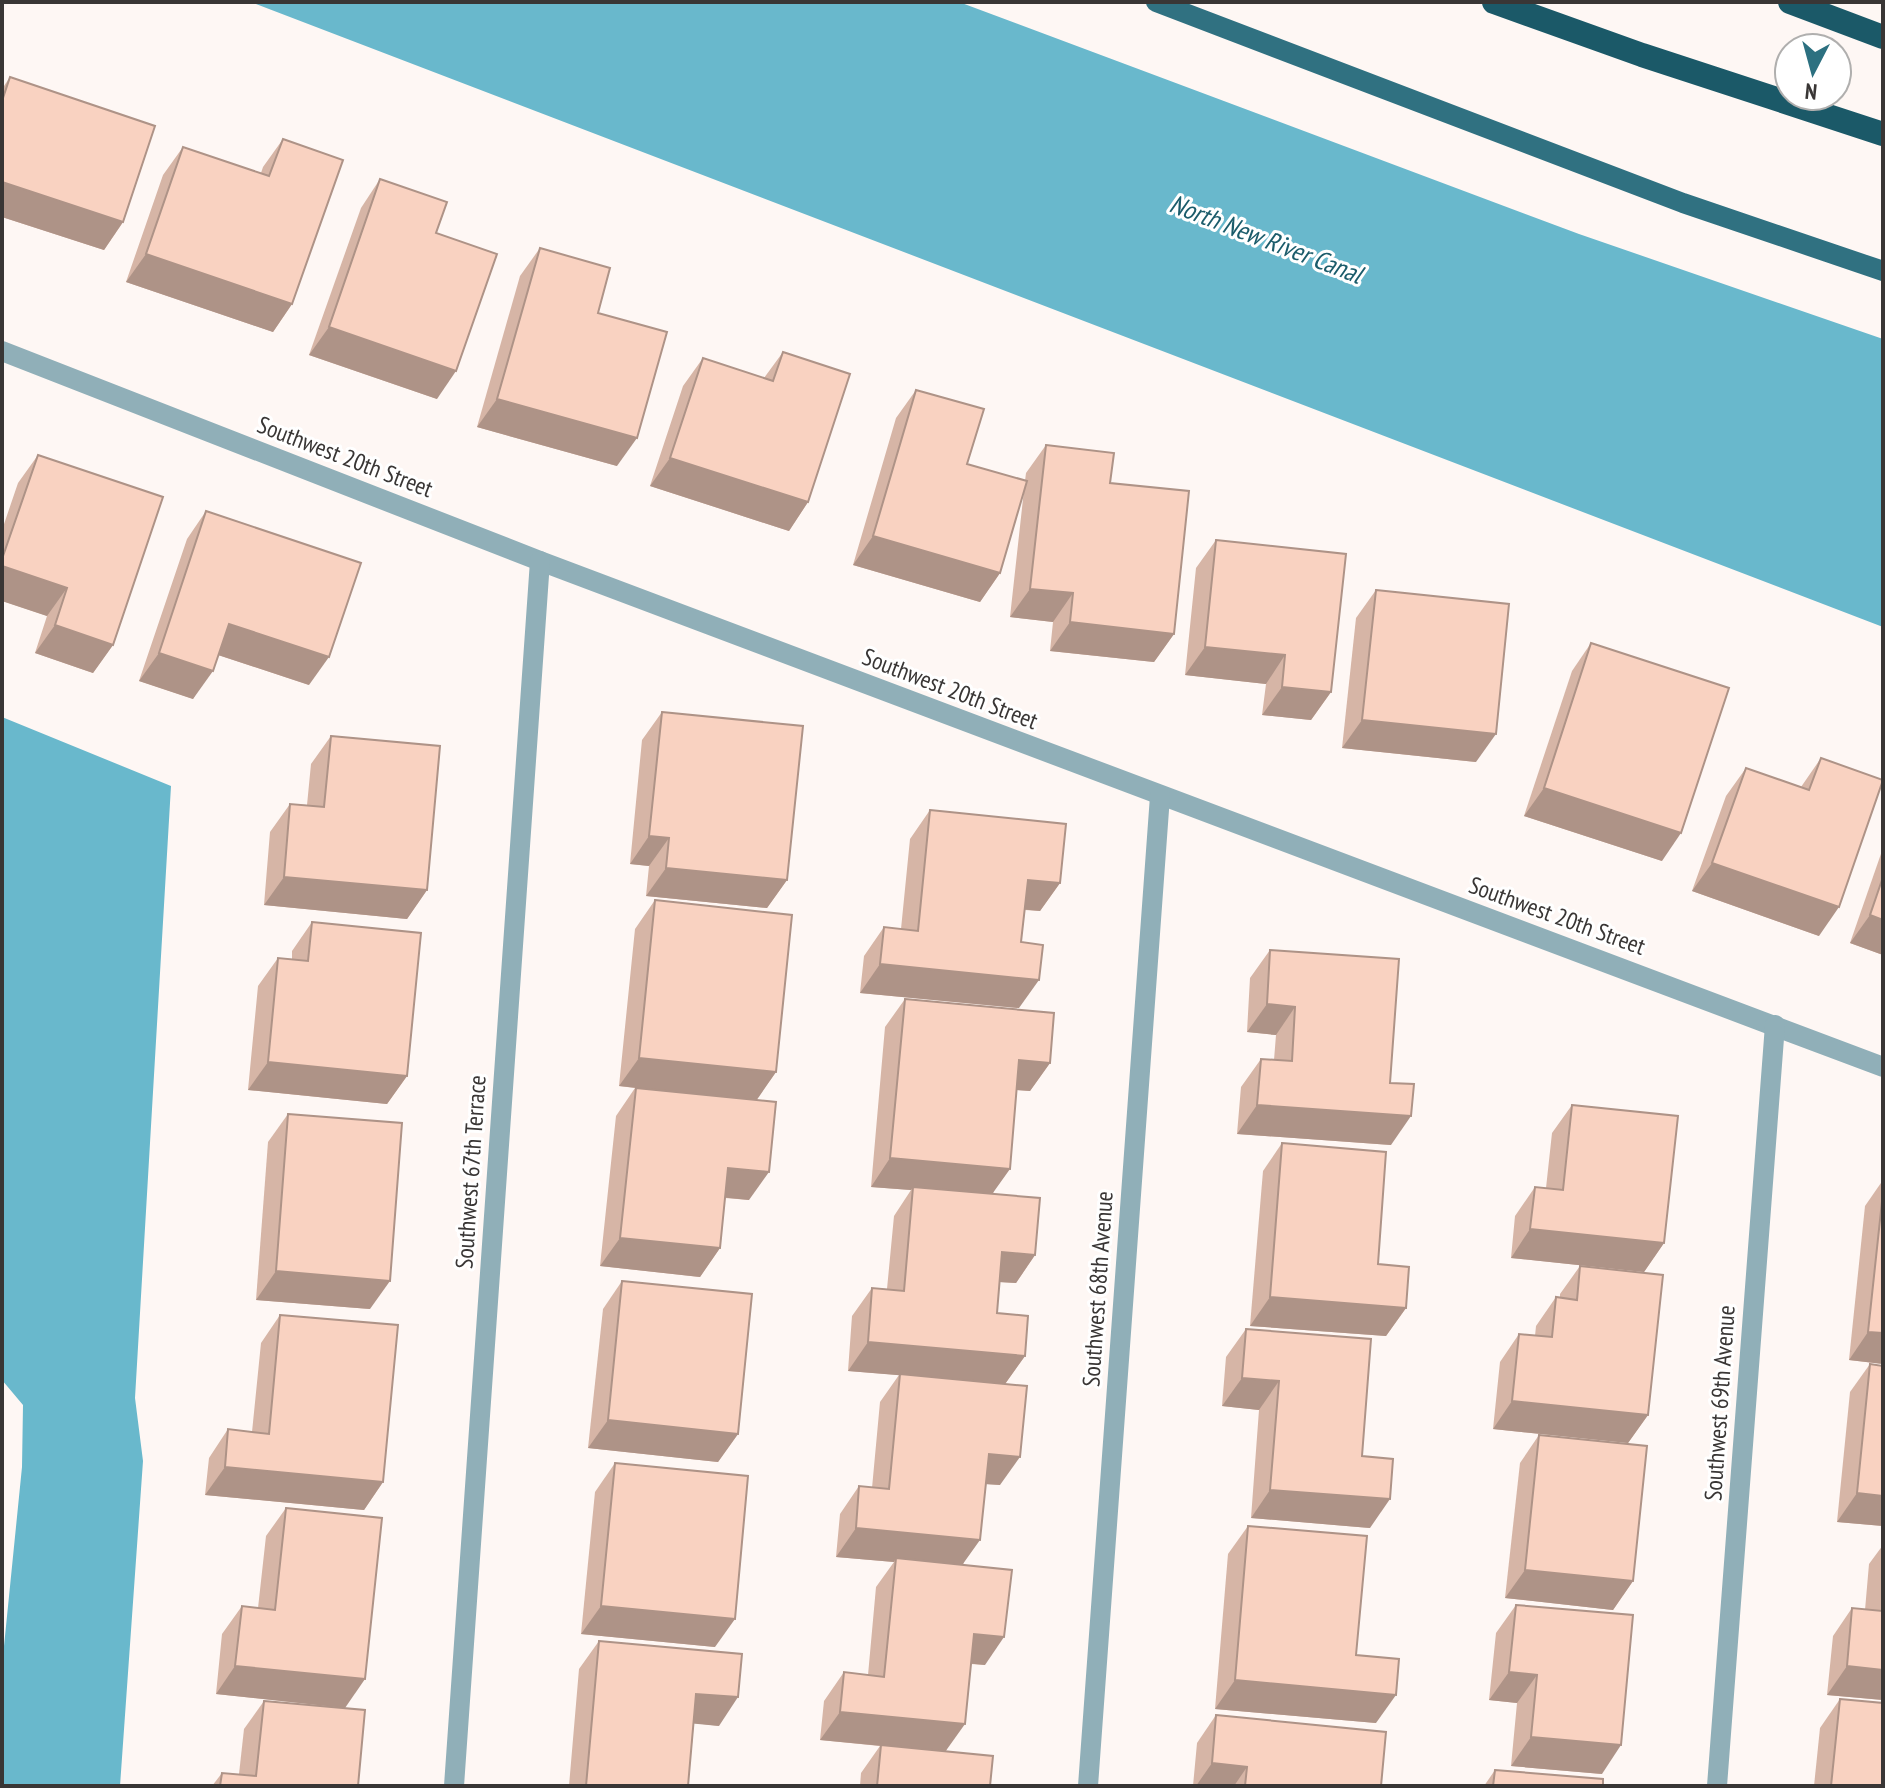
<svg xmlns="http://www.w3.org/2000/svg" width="1885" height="1788" font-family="'PT Sans Narrow',sans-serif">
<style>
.water{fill:#69b8cc}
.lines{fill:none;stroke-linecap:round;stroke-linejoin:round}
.street{stroke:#90afb8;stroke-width:20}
.primary{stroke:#307181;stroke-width:20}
.highway{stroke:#1b5968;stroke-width:24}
.wall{fill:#d6b5a6}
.shaded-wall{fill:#ae9387}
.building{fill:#f9d2c1;stroke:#ae9387;stroke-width:2}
.labels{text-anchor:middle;stroke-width:6;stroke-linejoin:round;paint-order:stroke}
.street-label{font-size:24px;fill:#393635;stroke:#fff}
.water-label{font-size:26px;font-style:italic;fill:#1b5c6b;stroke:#fff}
</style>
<rect width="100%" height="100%" fill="#fef7f4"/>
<g class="water">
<polygon points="251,2 959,2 1579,234 1883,339 1883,627"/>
<polygon points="2,717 171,786 135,1398 143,1461 120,1786 2,1786 2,1666 22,1467 23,1405 2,1380"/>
</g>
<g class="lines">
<g class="street">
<polyline points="2,351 540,561 1883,1067"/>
<polyline points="454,1786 540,561"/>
<polyline points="1088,1786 1160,796"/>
<polyline points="1717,1786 1775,1025"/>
</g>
<polyline class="primary" points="1156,2 1683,203 1883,271"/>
<g class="highway">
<polyline points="1494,2 1642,55 1883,134"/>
<polyline points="1790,2 1883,37"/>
</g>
</g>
<g class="wall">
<polygon points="10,77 123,222 104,250 2,217 2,89"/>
<polygon points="283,139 292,304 273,332 126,282 163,175 183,147 261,173 263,167"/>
<polygon points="380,179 436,233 437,399 309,355 361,208"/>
<polygon points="540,248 598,313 617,466 477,427 520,276"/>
<polygon points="783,352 808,502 789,531 650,486 683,386 703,358 764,378"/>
<polygon points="916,390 967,464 1025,481 1026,473 1046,445 1110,483 1174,634 1154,662 1050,651 1053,622 1010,617 1024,490 1000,573 980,602 853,565 896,418"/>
<polygon points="38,455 113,645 93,673 35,653 47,616 2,601 2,530 18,483"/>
<polygon points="206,511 309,685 218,655 193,699 139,681 187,539"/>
<polygon points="1216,540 1331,692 1311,720 1262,715 1266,684 1185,675 1196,568"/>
<polygon points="1376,590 1476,762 1342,748 1356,618"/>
<polygon points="1591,643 1662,861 1524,816 1572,671"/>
<polygon points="662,712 787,880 767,908 646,896 649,866 630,864 642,740"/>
<polygon points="331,736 427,890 407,919 264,905 270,832 290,804 307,805 311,764"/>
<polygon points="1821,758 1819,936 1692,891 1726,796 1746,768 1801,787"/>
<polygon points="930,810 1060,883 1040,911 1025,910 1021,942 1019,1008 860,993 864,956 884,927 901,929 910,839"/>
<polygon points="1883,848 1883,955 1850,943"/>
<polygon points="655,900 776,1072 756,1100 749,1200 725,1198 720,1248 700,1277 600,1266 616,1116 635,1088 619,1086 635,929"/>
<polygon points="312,922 407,1076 387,1104 248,1090 258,986 278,958 292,959 292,951"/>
<polygon points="1270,950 1390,1083 1391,1145 1237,1134 1241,1087 1261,1059 1274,1060 1276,1035 1247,1032 1250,978"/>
<polygon points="905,999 1050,1063 1030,1091 1017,1090 993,1194 1035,1255 1016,1283 999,1282 997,1313 1025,1356 1005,1384 1000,1485 986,1484 963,1565 985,1665 971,1664 946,1751 990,1786 860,1786 861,1773 880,1746 820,1740 824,1701 844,1672 868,1675 876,1587 894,1562 836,1557 840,1514 859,1486 872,1488 880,1402 899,1375 848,1371 852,1316 872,1288 887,1289 894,1216 911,1190 871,1187 885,1027"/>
<polygon points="1572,1105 1664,1243 1644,1272 1511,1258 1515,1216 1535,1187 1546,1188 1552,1133"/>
<polygon points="288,1114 370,1309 256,1300 268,1142"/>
<polygon points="1282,1143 1378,1264 1406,1308 1386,1336 1250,1326 1263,1171"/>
<polygon points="1883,1180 1883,1364 1849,1360 1865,1206"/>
<polygon points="1580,1266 1648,1415 1628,1443 1493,1429 1500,1362 1519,1334 1535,1336 1536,1326 1556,1297 1560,1298 1560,1294"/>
<polygon points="622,1281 738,1434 718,1462 588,1448 603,1309"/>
<polygon points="280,1315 383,1482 364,1510 205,1495 209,1458 228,1429 252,1432 261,1343"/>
<polygon points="1246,1329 1362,1456 1370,1528 1251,1518 1259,1410 1222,1406 1226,1357"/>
<polygon points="1870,1364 1883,1366 1883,1526 1837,1522 1850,1392"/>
<polygon points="1539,1435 1633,1581 1613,1610 1505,1598 1520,1463"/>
<polygon points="615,1463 715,1647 581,1634 595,1492"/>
<polygon points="286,1508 345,1708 216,1694 222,1634 242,1606 258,1608 266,1536"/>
<polygon points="1248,1526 1356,1655 1376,1723 1215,1709 1228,1554"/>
<polygon points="1883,1545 1883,1700 1827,1695 1833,1636 1852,1608 1865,1610 1869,1564"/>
<polygon points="1516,1605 1602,1774 1511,1766 1517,1703 1489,1700 1496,1633"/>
<polygon points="599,1641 719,1726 694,1723 688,1786 569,1786 579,1669"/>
<polygon points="1840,1699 1883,1786 1814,1786 1820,1728"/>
<polygon points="264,1701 358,1786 239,1774 244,1729"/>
<polygon points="1216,1715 1381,1786 1193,1786 1197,1743"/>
<polygon points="1495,1770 1603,1786 1484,1786"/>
<polygon points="222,1773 220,1786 212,1786"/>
</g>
<g class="shaded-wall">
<polygon points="2,182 123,222 104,250 2,217"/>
<polygon points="146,254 292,304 273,332 126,282"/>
<polygon points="329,327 456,371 437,399 309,355"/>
<polygon points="497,399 637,438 617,466 477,427"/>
<polygon points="670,458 808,502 789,531 650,486"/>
<polygon points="873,536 1000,573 980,602 853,565"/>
<polygon points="2,566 67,588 47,616 2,601"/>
<polygon points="1030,589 1073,593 1053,622 1010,617"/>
<polygon points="1070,622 1174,634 1154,662 1050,651"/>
<polygon points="229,624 329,657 309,685 209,652"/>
<polygon points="55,625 113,645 93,673 35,653"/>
<polygon points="1205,647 1285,655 1266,684 1185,675"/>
<polygon points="159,653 213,671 193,699 139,681"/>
<polygon points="1282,687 1331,692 1311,720 1262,715"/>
<polygon points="1362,720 1496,734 1476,762 1342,748"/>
<polygon points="1544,788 1681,833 1662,861 1524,816"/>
<polygon points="649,836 669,838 649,866 630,864"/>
<polygon points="1712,863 1839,907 1819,936 1692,891"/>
<polygon points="666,868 787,880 767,908 646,896"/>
<polygon points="284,877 427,890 407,919 264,905"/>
<polygon points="1028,880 1060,883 1040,911 1008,908"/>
<polygon points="1870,915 1883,920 1883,955 1850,943"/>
<polygon points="880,964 1039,980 1019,1008 860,993"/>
<polygon points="1267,1004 1295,1007 1276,1035 1247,1032"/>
<polygon points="639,1058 776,1072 756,1101 619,1086"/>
<polygon points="1019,1060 1050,1063 1030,1091 1000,1089"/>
<polygon points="268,1062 407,1076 387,1104 248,1090"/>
<polygon points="1257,1105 1411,1116 1391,1145 1237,1134"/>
<polygon points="890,1158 1010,1169 990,1197 913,1187 911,1190 871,1187"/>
<polygon points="728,1168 769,1172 749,1200 709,1196"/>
<polygon points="1530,1229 1664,1243 1644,1272 1511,1258"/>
<polygon points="620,1238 720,1248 700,1277 600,1266"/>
<polygon points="1002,1252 1035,1255 1016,1283 982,1281"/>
<polygon points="276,1271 390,1281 370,1309 256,1300"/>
<polygon points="1270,1297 1406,1308 1386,1336 1250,1326"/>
<polygon points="1868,1332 1883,1333 1883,1364 1849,1360"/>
<polygon points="868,1342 1025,1356 1005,1384 848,1371"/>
<polygon points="1242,1378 1279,1381 1259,1410 1222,1406"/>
<polygon points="1512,1401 1648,1415 1628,1443 1493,1429"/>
<polygon points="608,1420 738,1434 718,1462 588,1448"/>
<polygon points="989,1454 1020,1457 1000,1485 969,1483"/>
<polygon points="225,1467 383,1482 364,1510 205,1495"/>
<polygon points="1270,1490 1390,1499 1370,1528 1251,1518"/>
<polygon points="1857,1493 1883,1496 1883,1526 1837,1522"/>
<polygon points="856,1528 980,1540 960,1568 896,1558 894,1562 836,1557"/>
<polygon points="1525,1570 1633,1581 1613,1610 1505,1598"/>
<polygon points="601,1606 735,1619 715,1647 581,1634"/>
<polygon points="974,1634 1004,1637 985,1665 954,1662"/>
<polygon points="235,1666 365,1679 345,1708 216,1694"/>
<polygon points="1847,1666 1883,1670 1883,1700 1827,1695"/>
<polygon points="1509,1672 1537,1675 1517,1703 1489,1700"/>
<polygon points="1235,1680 1396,1695 1376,1723 1215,1709"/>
<polygon points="696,1694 738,1697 719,1726 677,1722"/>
<polygon points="840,1712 965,1724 945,1752 820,1740"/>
<polygon points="1531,1737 1621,1745 1602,1774 1511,1766"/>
<polygon points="1212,1763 1247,1767 1234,1786 1196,1786"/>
</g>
<g class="building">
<polygon points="10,77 155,126 123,222 2,182 2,101"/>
<polygon points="283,139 343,160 292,304 146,254 183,147 269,176"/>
<polygon points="380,179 447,202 436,233 497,254 456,371 329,327"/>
<polygon points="540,248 610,268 598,313 667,332 637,438 497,399"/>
<polygon points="783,352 850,374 808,502 670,458 703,358 773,381"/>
<polygon points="916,390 984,409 967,464 1027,481 1000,573 873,536"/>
<polygon points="1046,445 1114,453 1110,483 1189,491 1174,634 1070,622 1073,593 1030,589"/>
<polygon points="38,455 163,497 113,645 55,625 67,588 2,566 2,559"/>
<polygon points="206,511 361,563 329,657 229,624 213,671 159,653"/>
<polygon points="1216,540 1346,554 1331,692 1282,687 1285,655 1205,647"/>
<polygon points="1376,590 1509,604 1496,734 1362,720"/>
<polygon points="1591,643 1729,688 1681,833 1544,788"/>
<polygon points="662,712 803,726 787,880 666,868 669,838 649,836"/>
<polygon points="331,736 440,746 427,890 284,877 290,804 324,807"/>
<polygon points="1821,758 1883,780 1839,907 1712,863 1746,768 1809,790"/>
<polygon points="930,810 1066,824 1060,883 1028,880 1021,942 1043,945 1039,980 880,964 884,927 918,931"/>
<polygon points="1883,877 1883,920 1870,915"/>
<polygon points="655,900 792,915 776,1072 639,1058"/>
<polygon points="312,922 421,933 407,1076 268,1062 278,958 308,961"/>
<polygon points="1270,950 1399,959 1390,1083 1414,1084 1411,1116 1257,1105 1261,1059 1292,1061 1295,1007 1267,1004"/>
<polygon points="905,999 1054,1013 1050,1063 1019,1060 1010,1169 890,1158"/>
<polygon points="636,1088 776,1102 769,1172 728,1168 720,1248 620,1238"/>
<polygon points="1572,1105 1678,1116 1664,1243 1530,1229 1535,1187 1563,1190"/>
<polygon points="288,1114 402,1123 390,1281 276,1271"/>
<polygon points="1282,1143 1386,1152 1378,1264 1409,1267 1406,1308 1270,1297"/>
<polygon points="913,1187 1040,1198 1035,1255 1002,1252 997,1313 1028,1316 1025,1356 868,1342 872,1288 904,1291"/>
<polygon points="1883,1192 1883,1333 1868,1332"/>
<polygon points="1580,1266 1663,1275 1648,1415 1512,1401 1519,1334 1552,1337 1556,1297 1577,1300"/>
<polygon points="622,1281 752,1294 738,1434 608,1420"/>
<polygon points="280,1315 398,1325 383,1482 225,1467 228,1429 269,1434"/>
<polygon points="1246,1329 1371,1339 1362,1456 1393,1459 1390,1499 1270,1490 1279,1381 1242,1378"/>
<polygon points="1870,1364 1883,1366 1883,1496 1857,1493"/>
<polygon points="900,1374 1027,1386 1020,1457 989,1454 980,1540 856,1528 859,1486 889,1489"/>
<polygon points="1539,1435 1647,1446 1633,1581 1525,1570"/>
<polygon points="615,1463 748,1476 735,1619 601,1606"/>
<polygon points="286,1508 382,1518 365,1679 235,1666 242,1606 275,1610"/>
<polygon points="1248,1526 1367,1536 1356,1655 1399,1659 1396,1695 1235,1680"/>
<polygon points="896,1558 1012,1570 1004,1637 974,1634 965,1724 840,1712 844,1672 884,1677"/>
<polygon points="1883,1601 1883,1670 1847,1666 1852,1608 1882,1611"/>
<polygon points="1516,1605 1633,1615 1621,1745 1531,1737 1537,1675 1509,1672"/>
<polygon points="599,1641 742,1654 738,1697 696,1694 688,1786 586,1786"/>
<polygon points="1840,1699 1883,1703 1883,1786 1831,1786"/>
<polygon points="264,1701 365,1710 358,1786 220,1786 222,1773 256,1776"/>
<polygon points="1216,1715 1386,1732 1381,1786 1245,1786 1247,1767 1212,1763"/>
<polygon points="881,1745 993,1756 990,1786 877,1786"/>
<polygon points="1495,1770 1603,1779 1603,1786 1493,1786"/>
</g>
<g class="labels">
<g class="street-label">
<text transform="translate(345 457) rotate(21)" y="8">Southwest 20th Street</text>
<text transform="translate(950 689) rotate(21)" y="8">Southwest 20th Street</text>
<text transform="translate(1557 916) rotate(20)" y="8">Southwest 20th Street</text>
<text transform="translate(471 1172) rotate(-86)" y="8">Southwest 67th Terrace</text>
<text transform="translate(1098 1289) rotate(-86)" y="8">Southwest 68th Avenue</text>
<text transform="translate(1720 1403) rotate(-86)" y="8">Southwest 69th Avenue</text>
</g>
<g class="water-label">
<text transform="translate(1266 239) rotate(21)" y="9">North New River Canal</text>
</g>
</g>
<rect width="1885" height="1788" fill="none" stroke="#393635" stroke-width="8"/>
<g transform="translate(1813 72) rotate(186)"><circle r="38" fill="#ffffff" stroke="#b0afae" stroke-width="2"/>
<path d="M0-6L14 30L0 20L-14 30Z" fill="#2c7080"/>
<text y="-12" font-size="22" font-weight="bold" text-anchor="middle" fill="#393635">N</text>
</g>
</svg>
